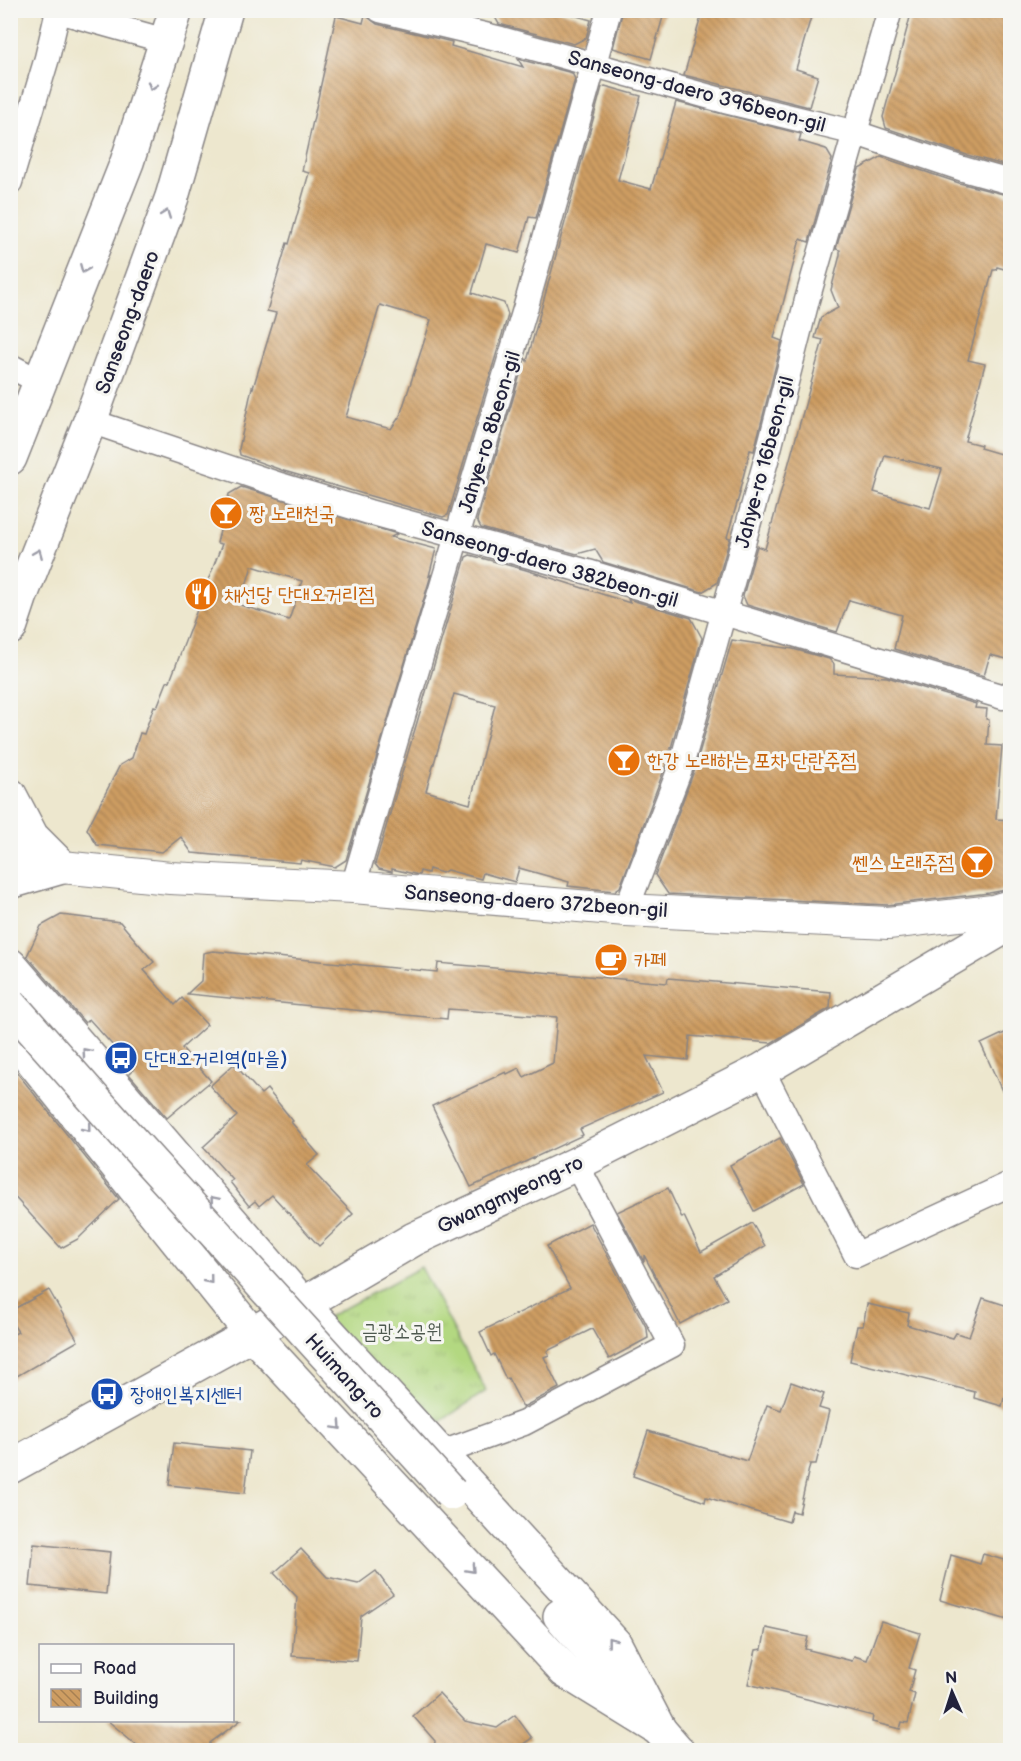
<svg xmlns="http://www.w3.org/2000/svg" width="1021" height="1761" font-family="'Balsamiq Sans','Poor Story',sans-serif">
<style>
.grass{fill:url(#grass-tufts);stroke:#6a7d5e;stroke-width:1.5}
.building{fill:url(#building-back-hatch);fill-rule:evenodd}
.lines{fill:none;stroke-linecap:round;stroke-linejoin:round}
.minor-casing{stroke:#888484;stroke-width:27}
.tertiary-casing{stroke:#888484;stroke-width:34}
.secondary-casing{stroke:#888484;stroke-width:36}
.primary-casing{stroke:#888484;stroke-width:36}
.minor{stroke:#fff;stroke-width:24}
.tertiary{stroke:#fff;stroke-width:32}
.secondary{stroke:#fff;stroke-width:33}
.primary{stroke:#fff;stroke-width:33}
.secondary-bridge-casing{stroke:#888484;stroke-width:36;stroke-linecap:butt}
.secondary-bridge{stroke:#fff;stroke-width:33}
.oneway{stroke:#9c9ca7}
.labels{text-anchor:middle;stroke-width:6;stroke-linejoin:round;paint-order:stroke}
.street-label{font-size:20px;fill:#22223b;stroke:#f6f6f2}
.food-label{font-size:20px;fill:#c56008;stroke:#f6f6f2;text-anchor:start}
.transit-label{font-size:20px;fill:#164399;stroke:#f6f6f2;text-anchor:start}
.park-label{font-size:20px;fill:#4e5950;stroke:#f6f6f2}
</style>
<defs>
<pattern id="grass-tufts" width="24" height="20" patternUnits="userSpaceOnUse" patternTransform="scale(1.5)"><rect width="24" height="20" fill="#b3d881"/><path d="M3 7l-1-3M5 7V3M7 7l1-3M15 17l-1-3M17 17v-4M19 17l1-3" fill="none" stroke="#9ab970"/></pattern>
<pattern id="building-back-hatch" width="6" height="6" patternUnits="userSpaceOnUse" patternTransform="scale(1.5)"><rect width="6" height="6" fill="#ce9d62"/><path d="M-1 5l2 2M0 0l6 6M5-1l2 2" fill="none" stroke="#a78052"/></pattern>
</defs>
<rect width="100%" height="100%" fill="#f6f6f2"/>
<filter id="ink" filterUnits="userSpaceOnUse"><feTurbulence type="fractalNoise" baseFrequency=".0167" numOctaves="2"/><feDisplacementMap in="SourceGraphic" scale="12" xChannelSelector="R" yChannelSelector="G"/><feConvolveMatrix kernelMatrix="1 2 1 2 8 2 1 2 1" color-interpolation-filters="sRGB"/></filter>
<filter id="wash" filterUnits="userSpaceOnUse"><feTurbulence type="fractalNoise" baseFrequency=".008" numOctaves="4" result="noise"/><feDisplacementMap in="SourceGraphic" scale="24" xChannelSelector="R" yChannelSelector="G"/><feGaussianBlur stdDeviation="1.35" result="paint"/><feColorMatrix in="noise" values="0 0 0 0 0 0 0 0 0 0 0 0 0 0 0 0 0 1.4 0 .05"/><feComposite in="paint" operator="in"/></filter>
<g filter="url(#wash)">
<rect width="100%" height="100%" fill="#ede7ce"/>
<polygon class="grass" points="421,1267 486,1391 429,1429 326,1318"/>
<g id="blocks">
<g class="building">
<polygon points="491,10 556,10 591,20 586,38 574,44 499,24"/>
<polygon points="623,10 665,10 651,59 613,48"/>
<polygon points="703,10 813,10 796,69 818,76 809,107 684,75"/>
<polygon points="912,10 1011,10 1011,167 967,155 886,128 883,117"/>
<path d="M365,15L377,24L452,42L451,46L523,67L518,59L572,73L575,79L536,218L529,217L519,253L486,244L472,293L504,303L508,315L448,515L443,517L284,471L240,455L239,449L252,387L253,388L276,313L267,311L287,243L289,244L309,173L302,171L336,16L363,23ZM380,305L431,320L400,416L391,429L346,417Z"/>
<polygon points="605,86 641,96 618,180 651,189 676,102 801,134 799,141 826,149 832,159 809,242 800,239 774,338 782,341 754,451 750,450 739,493 740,493 727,537 730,538 717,583 702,592 603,562 595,549 577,554 481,528 477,520 525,358 527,361 602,87"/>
<path d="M881,157L959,183L1011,196V271L997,267L996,270H993L968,360L985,364L965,441L981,445L980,448L1011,457V660L990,655L984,676L894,649L902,615L849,600L837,632L747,605L743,596L757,546L765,549L823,340L815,338L821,317L838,308L831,290L840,255V250L836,249L859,169ZM885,455L942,469L930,508L874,492Z"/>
<path d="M241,487L397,534L391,537L436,549L429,576L431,575L346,860L335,867L301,860L300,863L192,853L181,837L162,852L97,845L87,829L120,765L132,758L140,733L144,734L154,706L157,707L167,682L170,681L222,544L217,543L229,494ZM252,566L302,581L289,620L240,605Z"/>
<path d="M470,555L526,570L630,603L628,599L691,618L702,638L667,762L620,887L614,891L568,886L569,882L519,868L515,882L483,873L481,879L447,870L442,873L429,869L428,873L420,871L419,875L392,869V872L379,869L375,864L466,557ZM454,694L495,705L470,804L426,791Z"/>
<polygon points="732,640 793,649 829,659 834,664 834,674 887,677 976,704 975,708 987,709 986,719 989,720 987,745 1002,746 996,819 1011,820 1011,889 989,893 887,905 668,894 655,875 694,771"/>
<polygon points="61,915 120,922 154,962 144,970 175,1005 182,998 207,1025 182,1048 211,1081 167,1118 129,1074 134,1069 89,1019 85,1023 27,956 41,926"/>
<polygon points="213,951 437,972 438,963 667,983 668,978 831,992 830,1008 771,1043 690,1036 688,1060 646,1056 663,1092 580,1129 583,1135 471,1187 432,1106 506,1072 507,1074 519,1068 524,1077 553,1063 557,1017 448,1009 447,1019 187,994 201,981 203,953"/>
<polygon points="1011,1030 1011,1111 981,1044"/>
<polygon points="10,1064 119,1199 78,1239 61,1248 10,1192"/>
<polygon points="234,1064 261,1094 267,1089 293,1121 291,1122 319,1155 307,1165 353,1214 319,1246 272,1195 259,1206 255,1201 249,1206 230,1182 233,1180 203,1147 237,1116 210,1086"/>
<polygon points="780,1138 804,1184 754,1211 730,1165"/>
<polygon points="668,1188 682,1218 684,1216 701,1252 752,1223 765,1246 714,1276 727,1299 680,1324 644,1255 644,1262 617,1212"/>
<polygon points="590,1223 647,1329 648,1338 609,1359 592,1329 547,1351 549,1355 544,1357 559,1388 523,1407 508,1378 506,1379 494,1354 491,1356 480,1332 570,1288 547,1246"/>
<polygon points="49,1290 78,1341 10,1380 10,1336 18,1332 10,1319 10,1311"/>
<polygon points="983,1298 1011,1307 1011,1399 1004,1398 1002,1406 974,1398 975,1392 850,1361 857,1326 863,1326 867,1304 909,1313 907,1325 953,1338 956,1333 969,1337"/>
<polygon points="791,1382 824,1394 819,1408 829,1411 816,1464 810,1464 799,1513 792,1511 789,1522 706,1497 705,1502 633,1476 648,1431 747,1461 767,1405 781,1410"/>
<polygon points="174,1443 250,1451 245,1493 169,1485"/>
<polygon points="34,1544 110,1552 106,1594 30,1586"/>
<polygon points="301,1549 327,1577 358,1584 376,1571 393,1594 361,1616 357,1661 292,1656 297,1597 274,1573"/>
<polygon points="983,1554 1011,1562 1011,1621 940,1600 951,1555 980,1564"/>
<polygon points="881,1621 920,1633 909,1668 915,1670 909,1692 915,1694 908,1723 902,1722 900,1729 872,1722 873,1716 748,1684 756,1650 762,1649 766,1628 808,1637 805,1649 852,1661 854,1656 867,1660"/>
<polygon points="439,1693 465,1721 497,1728 515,1715 532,1738 514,1750 434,1750 435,1741 413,1716"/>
<polygon points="107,1720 241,1720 210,1743 210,1750 138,1750 137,1745"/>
</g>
</g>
</g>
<g filter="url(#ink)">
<use href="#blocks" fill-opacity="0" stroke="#888484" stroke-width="1.5"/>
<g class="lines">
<g class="minor-casing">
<g id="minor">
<polyline points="55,10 166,41"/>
<polyline points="380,10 501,39 725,101 856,133 963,169 1010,182"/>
<polyline points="10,182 47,58 58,11"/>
<polyline points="10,366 40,382"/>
<polyline points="90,421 280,485 369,512 588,572 1003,697 1010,693"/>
<polyline points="353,887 398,733 526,306 609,10"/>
<polyline points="626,910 681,766 767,457 807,300 890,10"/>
<polyline points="762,1070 856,1255 1010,1184"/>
<polyline points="442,1453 524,1423 672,1345 576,1164"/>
</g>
</g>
<g class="tertiary-casing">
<polyline id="tertiary" points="10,854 62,867 170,878 353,887 626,910 888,923 993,911 1010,906"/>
</g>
<g class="secondary-casing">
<g id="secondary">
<polyline points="10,965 303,1304 615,1644 659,1729"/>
<polyline points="10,1033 252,1334 565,1671 659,1729"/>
<polyline points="10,1467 252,1334 414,1239 576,1164 762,1070 1010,924"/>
<polyline points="560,1616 677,1750"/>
</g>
</g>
<g class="primary-casing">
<g id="primary">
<polyline points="10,458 127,162 176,10"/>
<polyline points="10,628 20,598 90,421 172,197 226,10"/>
<polyline points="10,795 32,837 62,867 10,882"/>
<polyline points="10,1036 17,1040"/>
</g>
</g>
<use href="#minor" class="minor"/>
<use href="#tertiary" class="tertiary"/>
<use href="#secondary" class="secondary"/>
<use href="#primary" class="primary"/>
<g class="secondary-bridge-casing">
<polyline id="secondary-bridge" points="10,1004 126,1135 451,1493"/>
</g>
<use href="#secondary-bridge" class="secondary-bridge"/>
</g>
<defs><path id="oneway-chevron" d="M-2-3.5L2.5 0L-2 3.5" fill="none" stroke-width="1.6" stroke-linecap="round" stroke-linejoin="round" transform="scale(1.5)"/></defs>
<g class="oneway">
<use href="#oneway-chevron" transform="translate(152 86) rotate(108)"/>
<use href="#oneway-chevron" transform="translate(166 214) rotate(-70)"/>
<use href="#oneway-chevron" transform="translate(84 269) rotate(112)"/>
<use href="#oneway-chevron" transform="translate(38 553) rotate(-68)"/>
<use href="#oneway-chevron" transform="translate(86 1052) rotate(-131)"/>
<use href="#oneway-chevron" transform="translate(87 1128) rotate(51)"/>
<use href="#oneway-chevron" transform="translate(214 1200) rotate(-131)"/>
<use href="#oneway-chevron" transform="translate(209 1280) rotate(51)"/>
<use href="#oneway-chevron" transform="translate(338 1426) rotate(47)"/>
<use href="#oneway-chevron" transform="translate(471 1569) rotate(47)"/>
<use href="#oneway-chevron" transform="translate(611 1641) rotate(-128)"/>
</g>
</g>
<defs>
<g id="bar-disc" transform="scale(1.725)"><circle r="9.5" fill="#e8710a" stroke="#f6f6f2"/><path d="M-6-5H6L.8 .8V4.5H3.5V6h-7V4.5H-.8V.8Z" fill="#fff"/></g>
<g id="restaurant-disc" transform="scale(1.725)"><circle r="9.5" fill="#e8710a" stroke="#f6f6f2"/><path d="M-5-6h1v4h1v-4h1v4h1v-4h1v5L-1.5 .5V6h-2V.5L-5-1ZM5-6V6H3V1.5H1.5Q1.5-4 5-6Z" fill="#fff"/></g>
<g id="cafe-disc" transform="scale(1.725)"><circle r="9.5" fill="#e8710a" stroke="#f6f6f2"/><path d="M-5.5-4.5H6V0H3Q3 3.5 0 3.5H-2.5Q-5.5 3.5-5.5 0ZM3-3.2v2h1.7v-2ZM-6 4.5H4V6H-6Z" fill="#fff"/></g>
<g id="bus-disc" transform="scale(1.725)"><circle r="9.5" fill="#1a4fb4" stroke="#f6f6f2"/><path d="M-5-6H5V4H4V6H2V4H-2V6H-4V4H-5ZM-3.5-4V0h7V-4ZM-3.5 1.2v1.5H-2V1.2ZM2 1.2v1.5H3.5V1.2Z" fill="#fff"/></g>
</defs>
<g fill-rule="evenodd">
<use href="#bar-disc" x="226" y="513"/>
<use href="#restaurant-disc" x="201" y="594"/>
<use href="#bar-disc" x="624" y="760"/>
<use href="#bar-disc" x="977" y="862"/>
<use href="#cafe-disc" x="611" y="960"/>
<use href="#bus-disc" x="121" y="1058"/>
<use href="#bus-disc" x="107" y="1394"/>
</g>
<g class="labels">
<g class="street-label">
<text transform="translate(697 91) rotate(15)" y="7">Sanseong-daero 396beon-gil</text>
<text transform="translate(127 322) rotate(-70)" y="7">Sanseong-daero</text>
<text transform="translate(489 432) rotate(-73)" y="7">Jahye-ro 8beon-gil</text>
<text transform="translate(764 462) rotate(-75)" y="7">Jahye-ro 16beon-gil</text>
<text transform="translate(550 564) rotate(16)" y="7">Sanseong-daero 382beon-gil</text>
<text transform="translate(536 901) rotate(4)" y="7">Sanseong-daero 372beon-gil</text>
<text transform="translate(510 1194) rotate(-25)" y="7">Gwangmyeong-ro</text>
<text transform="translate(345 1376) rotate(48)" y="7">Huimang-ro</text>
</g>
<g class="food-label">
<text x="249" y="520">짱 노래천국</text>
<text x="224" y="601">채선당 단대오거리점</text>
<text x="647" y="767">한강 노래하는 포차 단란주점</text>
<text x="954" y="869" text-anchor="end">쎈스 노래주점</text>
<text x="634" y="967">카페</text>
</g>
<g class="transit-label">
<text x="144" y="1065">단대오거리역(마을)</text>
<text x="130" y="1401">장애인복지센터</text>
</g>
<g class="park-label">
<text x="402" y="1338">금광소공원</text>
</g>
</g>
<rect width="1021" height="1761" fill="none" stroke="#f6f6f2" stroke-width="36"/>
<rect x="39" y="1644" width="195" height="78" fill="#f6f6f2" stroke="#a1a1a9" stroke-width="1.5"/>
<rect x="51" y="1664" width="30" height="9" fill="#ffffff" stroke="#a1a1a9" stroke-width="1.5"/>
<text x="93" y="1674" font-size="18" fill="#22223b">Road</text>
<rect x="51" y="1689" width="30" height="18" fill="url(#building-back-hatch)" stroke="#a1a1a9" stroke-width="1.5"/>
<text x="93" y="1704" font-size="18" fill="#22223b">Building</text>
<g transform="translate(952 1692) rotate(357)" stroke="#f6f6f2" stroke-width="4.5" paint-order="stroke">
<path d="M0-4.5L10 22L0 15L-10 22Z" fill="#22223b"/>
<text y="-9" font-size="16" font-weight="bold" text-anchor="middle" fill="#22223b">N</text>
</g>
</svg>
